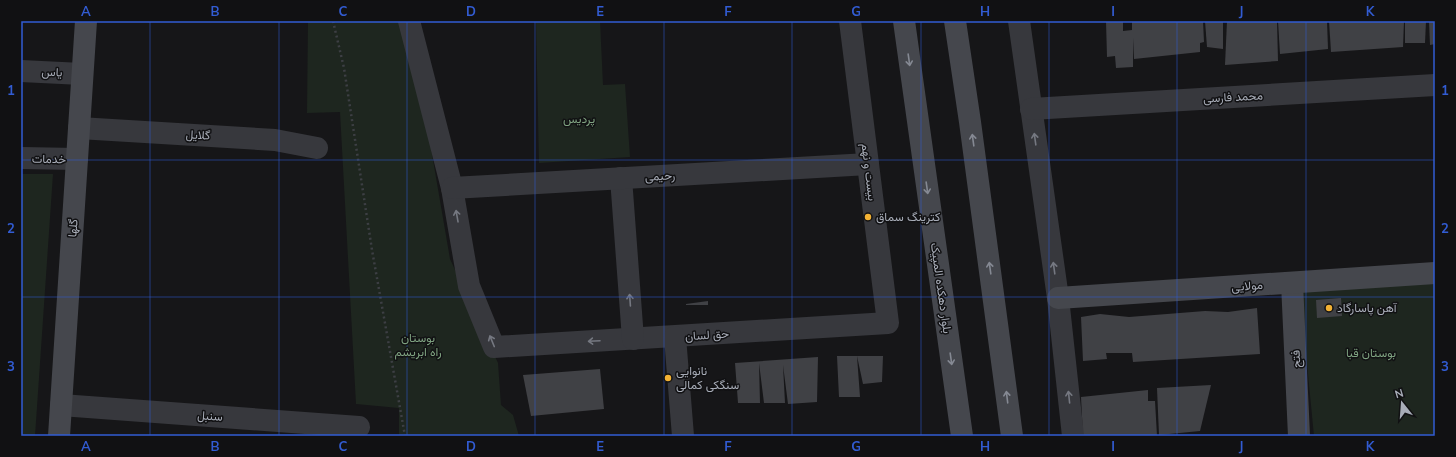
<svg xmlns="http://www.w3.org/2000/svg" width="1456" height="457" font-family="Mulish,Vazirmatn,sans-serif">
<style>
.green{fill:#1e261f}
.building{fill:#404145}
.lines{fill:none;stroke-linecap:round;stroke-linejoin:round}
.path{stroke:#3d3f44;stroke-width:2.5;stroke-dasharray:2 3;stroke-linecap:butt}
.street{stroke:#37383d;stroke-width:22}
.secondary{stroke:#45474d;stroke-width:22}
.oneway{stroke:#858993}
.oneway2{stroke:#757881}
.grid{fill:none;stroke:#325cd3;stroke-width:1;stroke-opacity:0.55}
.poi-dot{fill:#f2b134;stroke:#111113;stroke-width:1.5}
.labels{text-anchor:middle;stroke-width:3;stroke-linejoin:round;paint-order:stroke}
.street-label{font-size:12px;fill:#a8adb8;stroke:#111113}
.park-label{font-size:12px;fill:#7fa381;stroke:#111113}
.poi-label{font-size:12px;fill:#a8adb8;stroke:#111113;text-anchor:start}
.neatline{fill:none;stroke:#325cd3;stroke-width:1.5}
.grid-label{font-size:13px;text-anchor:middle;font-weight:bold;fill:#325cd3}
</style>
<rect width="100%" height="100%" fill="#161618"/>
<g class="green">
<polygon points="308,21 402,21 416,61 450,259 498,363 501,405 513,415 519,436 399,436 399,408 356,404 340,112 307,113"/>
<polygon points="536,21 600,21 603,85 625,84 630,157 539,163"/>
<polygon points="21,174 53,174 35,436 21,436"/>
<polygon points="1435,283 1435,436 1314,436 1300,292"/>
</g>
<g class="building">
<polygon points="1106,21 1123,21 1123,31 1132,30 1132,21 1203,21 1204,42 1200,43 1200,52 1134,59 1133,38 1133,67 1116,68 1115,56 1107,57"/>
<polygon points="1205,21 1223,21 1223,49 1207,47"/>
<polygon points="1227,21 1277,21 1278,61 1225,65"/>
<polygon points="1278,21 1327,21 1328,49 1280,54"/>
<polygon points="1329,21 1404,21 1403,47 1331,52"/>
<polygon points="1405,21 1426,21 1425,43 1405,43"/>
<polygon points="1429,21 1435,21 1435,44 1430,45"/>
<polygon points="1341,298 1342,316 1317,318 1316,300"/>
<polygon points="708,301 708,305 686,305 686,304"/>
<polygon points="1257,308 1260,354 1133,362 1132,353 1106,353 1107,359 1083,361 1081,317 1100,314 1129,317 1205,311 1228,312"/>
<polygon points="837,356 883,356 882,382 863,384 857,356 860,397 839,397"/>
<polygon points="818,357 817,402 788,404 783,365 785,403 764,403 759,363 760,403 738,403 735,363"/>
<polygon points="600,369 604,409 531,416 523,375"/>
<polygon points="1211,385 1200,431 1159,435 1157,388"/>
<polygon points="1148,390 1148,401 1155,401 1157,436 1083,436 1081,397"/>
</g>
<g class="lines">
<polyline class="path" points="333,21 344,68 372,250 405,436"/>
<g class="street">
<polyline points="409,21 452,188 469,286 494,347 888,323 850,21"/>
<polyline points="1019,21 1058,298 1073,436"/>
<polyline points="21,71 82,74"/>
<polyline points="1031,109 1435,85"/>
<polyline points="79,128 275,140 317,148"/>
<polyline points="21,158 77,159"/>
<polyline points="621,178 633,339"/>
<polyline points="452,188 868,164"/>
<polyline points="675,337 683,436"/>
<polyline points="61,405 359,427"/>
</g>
<g class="secondary">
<polyline points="904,21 962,436"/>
<polyline points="955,21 970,122 1012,436"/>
<polyline points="1292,283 1299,436"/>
<polyline points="1058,298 1435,273"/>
<polyline points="59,436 86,21"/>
</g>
</g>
<defs><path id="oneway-shaft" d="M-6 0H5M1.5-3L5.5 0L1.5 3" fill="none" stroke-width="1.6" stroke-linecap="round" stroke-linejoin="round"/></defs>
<g class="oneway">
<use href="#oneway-shaft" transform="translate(909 60) rotate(82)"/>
<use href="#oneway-shaft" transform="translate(973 140) rotate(-98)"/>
<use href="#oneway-shaft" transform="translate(927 188) rotate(82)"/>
<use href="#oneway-shaft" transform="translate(990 268) rotate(-98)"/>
<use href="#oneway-shaft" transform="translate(951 359) rotate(82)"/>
<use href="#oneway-shaft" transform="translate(1007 397) rotate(-97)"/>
</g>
<g class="oneway2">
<use href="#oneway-shaft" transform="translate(1035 139) rotate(-98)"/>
<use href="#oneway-shaft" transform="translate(457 216) rotate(-100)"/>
<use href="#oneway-shaft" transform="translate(1054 268) rotate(-98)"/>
<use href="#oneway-shaft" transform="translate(630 300) rotate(-94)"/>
<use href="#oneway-shaft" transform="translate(492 341) rotate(-112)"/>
<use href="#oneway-shaft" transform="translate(594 341) rotate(177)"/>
<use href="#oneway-shaft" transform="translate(1069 397) rotate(-96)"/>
</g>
<path class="grid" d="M150,21V436M279,21V436M407,21V436M535,21V436M664,21V436M792,21V436M921,21V436M1049,21V436M1177,21V436M1306,21V436M21,160H1435M21,297H1435"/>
<g class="poi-dot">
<circle cx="868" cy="217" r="4"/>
<circle cx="1329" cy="308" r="4"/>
<circle cx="668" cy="378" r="4"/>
</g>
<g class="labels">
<g class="street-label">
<text transform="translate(52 72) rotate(3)" y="4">یاس</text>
<text transform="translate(1233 97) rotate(-3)" y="4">محمد فارسی</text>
<text transform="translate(198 135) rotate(3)" y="4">گلایل</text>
<text transform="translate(49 159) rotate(1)" y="4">خدمات</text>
<text transform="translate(869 172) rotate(83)" y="4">بیست و نهم</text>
<text transform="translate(660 176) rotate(-3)" y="4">رحیمی</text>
<text transform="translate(73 228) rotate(-86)" y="4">گلها</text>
<text transform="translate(1247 286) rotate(-4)" y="4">مولایی</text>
<text transform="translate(941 288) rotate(82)" y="4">بلوار دهکده المپیک</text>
<text transform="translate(707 335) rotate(-4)" y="4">حق لسان</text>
<text transform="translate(1296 359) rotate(-93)" y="4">فتح</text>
<text transform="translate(210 416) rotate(4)" y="4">سنبل</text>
</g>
<g class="park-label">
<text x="579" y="123">پردیس</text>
<text x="418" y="342">بوستان<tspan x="418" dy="14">راه ابریشم</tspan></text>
<text x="1371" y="357">بوستان قبا</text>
</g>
<g class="poi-label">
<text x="876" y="221">کترینگ سماق</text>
<text x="1337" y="312">آهن پاسارگاد</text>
<text x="676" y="375">نانوایی<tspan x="676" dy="14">سنگکی کمالی</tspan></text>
</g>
</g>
<rect width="1456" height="457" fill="none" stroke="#111113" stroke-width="44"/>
<g transform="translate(1402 403) rotate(343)" stroke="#111113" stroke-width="3" paint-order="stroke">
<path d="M0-3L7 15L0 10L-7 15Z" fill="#a8adb8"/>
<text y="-6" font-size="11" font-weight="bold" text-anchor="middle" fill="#a8adb8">N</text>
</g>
<rect x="22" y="22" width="1412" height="413" class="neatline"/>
<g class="grid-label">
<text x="86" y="16">A</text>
<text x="215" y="16">B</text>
<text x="343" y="16">C</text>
<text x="471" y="16">D</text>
<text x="600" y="16">E</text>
<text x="728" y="16">F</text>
<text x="856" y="16">G</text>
<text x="985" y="16">H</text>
<text x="1113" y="16">I</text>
<text x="1241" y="16">J</text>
<text x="1370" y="16">K</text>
<text x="11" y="95">1</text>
<text x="1445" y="95">1</text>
<text x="11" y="233">2</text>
<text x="1445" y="233">2</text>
<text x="11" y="371">3</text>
<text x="1445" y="371">3</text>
<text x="86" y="451">A</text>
<text x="215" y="451">B</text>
<text x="343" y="451">C</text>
<text x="471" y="451">D</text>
<text x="600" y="451">E</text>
<text x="728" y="451">F</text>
<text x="856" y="451">G</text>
<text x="985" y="451">H</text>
<text x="1113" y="451">I</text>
<text x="1241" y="451">J</text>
<text x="1370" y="451">K</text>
</g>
</svg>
